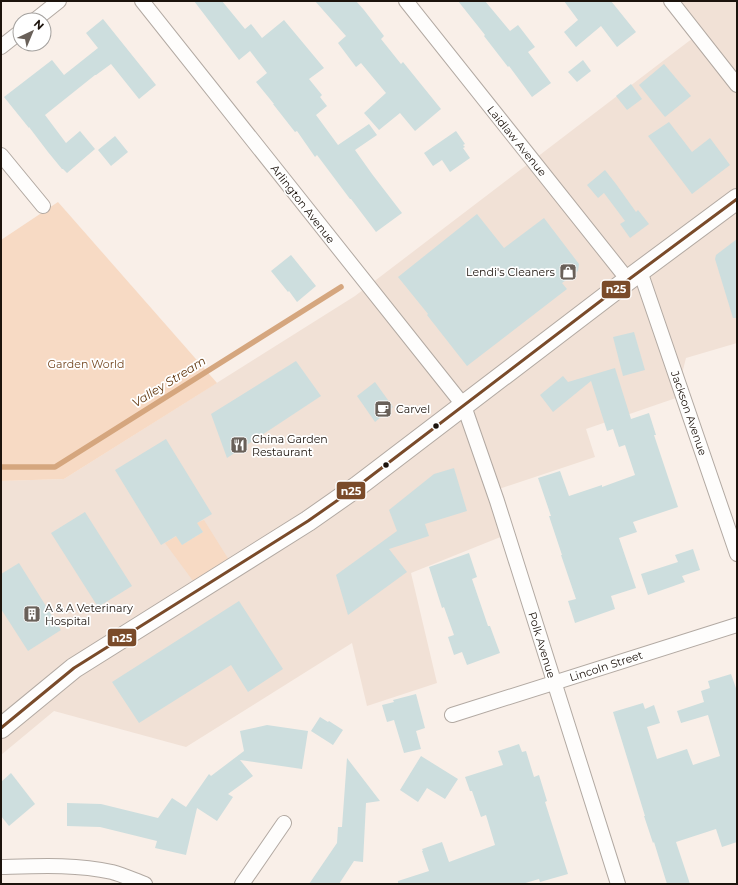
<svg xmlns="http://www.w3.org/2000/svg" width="738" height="885" font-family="Montserrat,sans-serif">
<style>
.built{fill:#f1e1d6}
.green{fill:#f7dac4}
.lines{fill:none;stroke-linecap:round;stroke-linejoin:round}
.stream{stroke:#d5a67e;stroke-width:5.5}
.building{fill:#cddede}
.street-casing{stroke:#b2a9a2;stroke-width:16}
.secondary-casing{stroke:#b2a9a2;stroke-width:22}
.street{stroke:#fefdfc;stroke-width:14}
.secondary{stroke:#fefdfc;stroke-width:20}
.bus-1-casing{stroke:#fff;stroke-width:6}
.bus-1{stroke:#7a4b2a;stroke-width:3}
.bus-dot{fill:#1c130c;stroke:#fff;stroke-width:1.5}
.labels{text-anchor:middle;stroke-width:3.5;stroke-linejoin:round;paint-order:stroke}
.street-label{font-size:11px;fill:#1c130c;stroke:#fff}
.poi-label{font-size:11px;fill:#1c130c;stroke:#fff;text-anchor:start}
.park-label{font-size:11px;fill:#744720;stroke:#fff}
.water-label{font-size:12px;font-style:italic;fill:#643910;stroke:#fff}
.line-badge{stroke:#fff;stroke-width:1.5}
.badge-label{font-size:11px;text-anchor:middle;font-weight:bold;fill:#fff}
</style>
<rect width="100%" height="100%" fill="#f9efe8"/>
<polygon class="built" points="668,1 737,1 737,343 686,358 676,398 586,429 595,457 490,492 503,536 411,573 437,683 367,706 352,643 186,747 54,711 1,755 1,481 64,479 355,296 693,38"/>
<g class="green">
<polygon points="58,202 217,383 64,479 1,481 1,240"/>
<polygon points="204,520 234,568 199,589 165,543 177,536 182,545 203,532 197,523"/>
</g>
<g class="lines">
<polyline class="stream" points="1,467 55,467 341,287"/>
</g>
<g class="building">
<polygon points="194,1 222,1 245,29 251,24 262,38 284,20 324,68 309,79 322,95 320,97 327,106 316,115 338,145 369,124 377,135 355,150 372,174 402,213 376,232 351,199 350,199 317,155 315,157 297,131 295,132 273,104 274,104 256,82 267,73 250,51 239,60"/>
<polygon points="315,1 356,1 364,10 384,36 381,39 401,64 403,62 441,109 415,131 400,113 379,130 364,113 386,93 361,63 356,67 338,43 346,36"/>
<polygon points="458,1 485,1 510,31 518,25 535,47 528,52 551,83 532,97 509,66 508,67 484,36 485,35"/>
<polygon points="564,1 611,1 636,32 617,47 601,26 576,47 564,32 578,20"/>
<polygon points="103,19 156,85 139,99 111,64 96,75 95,75 45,115 66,143 80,131 95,149 67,173 63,169 62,169 48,152 29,127 29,128 4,97 52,60 64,75 98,48 86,33"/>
<polygon points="583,60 591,71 577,82 568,72"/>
<polygon points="664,64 691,96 665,117 639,85"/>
<polygon points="631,84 642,99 627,110 616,96"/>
<polygon points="669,122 692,152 710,138 730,165 692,194 648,136"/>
<polygon points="456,131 465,144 463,145 465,147 463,148 470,158 450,172 442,160 433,166 424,153"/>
<polygon points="115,136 128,152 111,166 98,150"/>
<polygon points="605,170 616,184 636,212 638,210 649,224 630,238 620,224 625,221 604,193 598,198 587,185"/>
<polygon points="477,214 504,248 544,218 579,264 578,271 562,283 567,289 467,366 427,315 428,314 398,277"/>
<polygon points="737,239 737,318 733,318 715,259 716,255"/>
<polygon points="291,255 316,286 297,302 289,291 288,292 271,271"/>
<polygon points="634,332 645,370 623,376 613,337"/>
<polygon points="296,361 321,396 227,458 211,414"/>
<polygon points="615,368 631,419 649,413 656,435 654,435 678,507 633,522 637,532 619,538 636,588 611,596 615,609 575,623 568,601 576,599 561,555 562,555 549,516 551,516 538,478 560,471 569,496 602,485 602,487 635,475 625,445 619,447 613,429 607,431 591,381 553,412 540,395 563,376 568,382"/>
<polygon points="375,382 393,407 375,422 357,396"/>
<polygon points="166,439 212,514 197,523 203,532 182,545 176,536 161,545 115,470"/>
<polygon points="454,468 467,511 425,524 429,536 389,549 407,572 348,615 336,575 397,531 389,510 434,474"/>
<polygon points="85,512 132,586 98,607 51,533"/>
<polygon points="693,549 700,570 682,576 685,582 648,595 641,574 678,562 675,555"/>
<polygon points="469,553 477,577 472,579 488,626 490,626 500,653 467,665 462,652 454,655 448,637 454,635 444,607 442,608 429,567"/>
<polygon points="19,563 61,630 28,651 1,609 1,574"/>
<polygon points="239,601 283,669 248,692 231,665 139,723 112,682"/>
<polygon points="731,674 737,691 737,842 722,847 716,829 676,842 690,884 667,884 654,842 653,843 644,816 645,816 613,712 643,703 645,709 654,705 660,723 647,727 657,759 687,749 693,765 720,756 708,715 681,723 677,711 704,702 701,691 710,688 708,681"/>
<polygon points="416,694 425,728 416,731 421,749 404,753 394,720 387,722 382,705 394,702 393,700"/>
<polygon points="320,717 328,722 329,721 343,730 333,745 311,731"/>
<polygon points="267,725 308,731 302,769 240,760 253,776 228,794 233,797 217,821 197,808 186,855 155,848 157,841 100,827 67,826 67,803 101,804 158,818 172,798 186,807 209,774 211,776 244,751 240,731"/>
<polygon points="519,744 522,752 526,751 534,777 539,775 547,801 545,802 568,874 540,882 539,879 522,884 398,884 398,881 429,871 422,851 423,851 422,849 442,842 449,862 495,845 486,815 481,817 472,791 470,791 465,777 503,765 498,751"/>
<polygon points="421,756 458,779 445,799 427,788 418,802 400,790"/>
<polygon points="347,758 380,801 366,803 363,862 354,861 339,884 309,884 337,843 338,827 342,827"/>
<polygon points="11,773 35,804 9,826 1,816 1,782"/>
</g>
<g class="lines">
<g class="street-casing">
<g id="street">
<polyline points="142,1 464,406 497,501 618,884"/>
<polyline points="406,1 628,280"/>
<polyline points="671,1 737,85"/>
<polyline points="35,20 59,1"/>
<polyline points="1,47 20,32"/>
<polyline points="1,155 43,206"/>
<polyline points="640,271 737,554"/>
<polyline points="452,715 737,625"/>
<path d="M1,867C38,866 76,864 112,872C123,875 134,880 145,884"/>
<polyline points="242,884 284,823"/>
</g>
</g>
<g class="secondary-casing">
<polyline id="secondary" points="1,728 74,668 308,521 358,486 628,280 737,199"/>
</g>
<use href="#street" class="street"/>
<use href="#secondary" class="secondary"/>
<g class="bus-1-casing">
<polyline id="bus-1" points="1,728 74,668 308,521 358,486 628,280 737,199"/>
</g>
<use href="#bus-1" class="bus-1"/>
</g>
<defs>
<g id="shop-square" transform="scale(0.9)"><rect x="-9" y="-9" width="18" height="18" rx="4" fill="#696059" stroke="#fff"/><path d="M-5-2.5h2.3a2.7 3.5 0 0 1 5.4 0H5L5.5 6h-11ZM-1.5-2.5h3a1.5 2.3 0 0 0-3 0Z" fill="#fff"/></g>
<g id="cafe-square" transform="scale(0.9)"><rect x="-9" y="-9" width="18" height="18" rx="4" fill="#696059" stroke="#fff"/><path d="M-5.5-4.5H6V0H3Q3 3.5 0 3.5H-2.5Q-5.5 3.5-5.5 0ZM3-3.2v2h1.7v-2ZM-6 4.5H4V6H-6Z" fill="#fff"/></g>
<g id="restaurant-square" transform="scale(0.9)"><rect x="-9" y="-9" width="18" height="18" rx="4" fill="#696059" stroke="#fff"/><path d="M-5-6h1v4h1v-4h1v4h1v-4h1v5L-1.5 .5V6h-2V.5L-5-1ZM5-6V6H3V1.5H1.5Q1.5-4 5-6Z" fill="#fff"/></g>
<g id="building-square" transform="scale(0.9)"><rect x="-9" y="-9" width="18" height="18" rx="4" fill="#696059" stroke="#fff"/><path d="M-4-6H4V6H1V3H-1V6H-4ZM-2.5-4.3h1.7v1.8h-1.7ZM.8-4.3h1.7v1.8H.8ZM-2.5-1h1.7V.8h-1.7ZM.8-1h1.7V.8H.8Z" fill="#fff"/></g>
</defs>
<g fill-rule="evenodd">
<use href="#shop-square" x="568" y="272"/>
<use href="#cafe-square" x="383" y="409"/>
<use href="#restaurant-square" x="239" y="445"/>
<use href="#building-square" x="32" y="614"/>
</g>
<g class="bus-dot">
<circle cx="436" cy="426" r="3.5"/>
<circle cx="386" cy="465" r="3.5"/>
</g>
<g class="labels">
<g class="street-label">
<text transform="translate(517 141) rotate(51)" y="4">Laidlaw Avenue</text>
<text transform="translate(303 204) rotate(52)" y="4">Arlington Avenue</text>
<text transform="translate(689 413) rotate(71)" y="4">Jackson Avenue</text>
<text transform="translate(542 645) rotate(73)" y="4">Polk Avenue</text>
<text transform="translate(606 666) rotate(-18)" y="4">Lincoln Street</text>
</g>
<g class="poi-label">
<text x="555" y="276" text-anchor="end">Lendi's Cleaners</text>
<text x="396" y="413">Carvel</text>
<text x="252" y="443">China Garden<tspan x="252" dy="13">Restaurant</tspan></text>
<text x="45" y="612">A &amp; A Veterinary<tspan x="45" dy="13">Hospital</tspan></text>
</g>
<g class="park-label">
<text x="86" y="368">Garden World</text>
</g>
<g class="water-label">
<text transform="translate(169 382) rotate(-32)" y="4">Valley Stream</text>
</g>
</g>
<g class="line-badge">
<rect x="601" y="280" width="30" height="19" rx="4" fill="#7a4b2a"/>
<rect x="336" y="481" width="30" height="19" rx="4" fill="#7a4b2a"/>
<rect x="107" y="628" width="30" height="19" rx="4" fill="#7a4b2a"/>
</g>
<g class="badge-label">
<text x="616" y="293">n25</text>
<text x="351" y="495">n25</text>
<text x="122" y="642">n25</text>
</g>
<rect width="738" height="885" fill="none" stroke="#1c130c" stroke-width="4"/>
<g transform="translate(32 32) rotate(44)"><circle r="19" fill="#ffffff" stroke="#a4a19e"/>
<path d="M0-3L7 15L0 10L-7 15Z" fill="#696059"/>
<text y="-6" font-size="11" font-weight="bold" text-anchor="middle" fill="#1c130c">N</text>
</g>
</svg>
